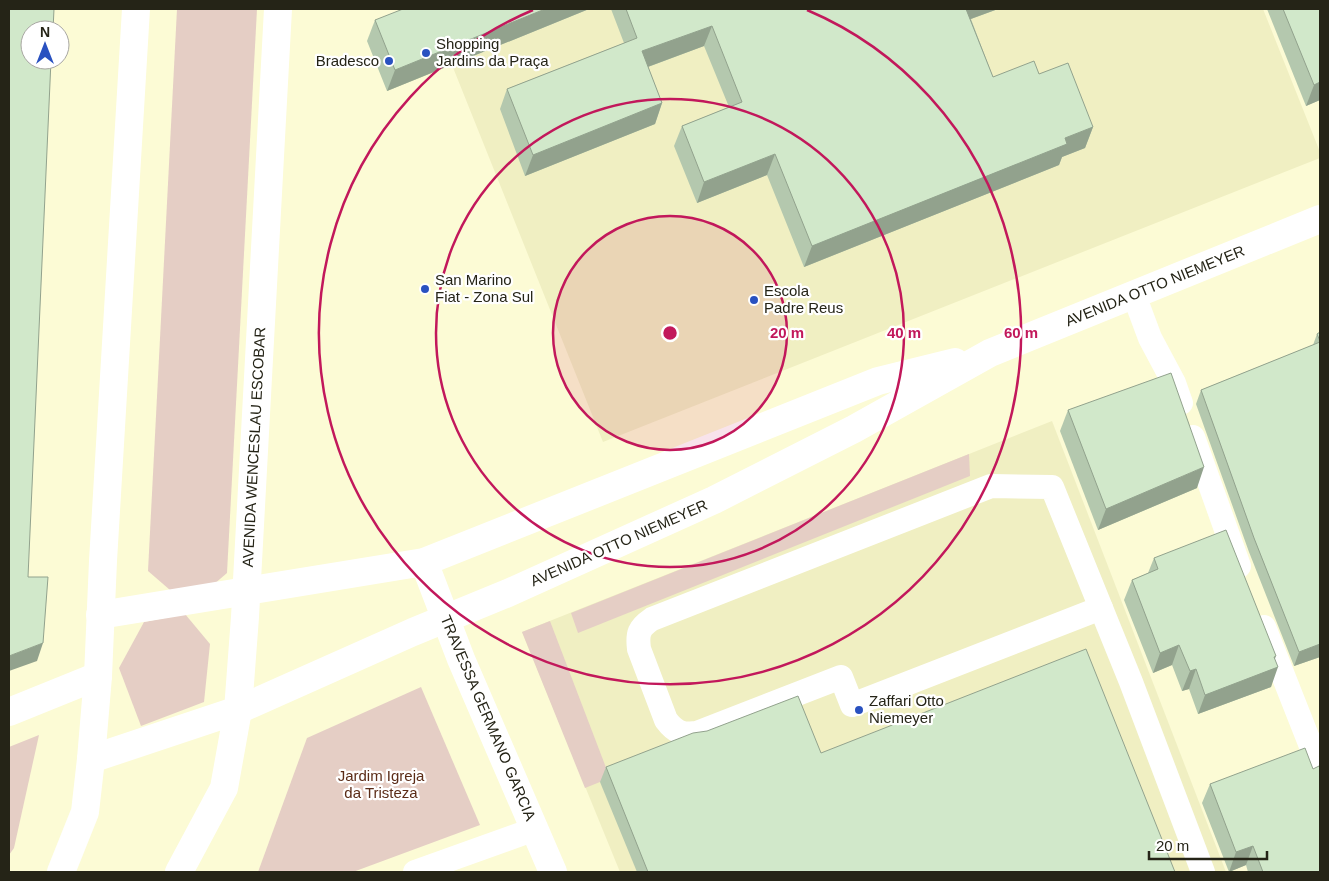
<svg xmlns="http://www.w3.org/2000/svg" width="1329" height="881" font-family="Arial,sans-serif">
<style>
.built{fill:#f0efc2}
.green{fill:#e5cec5}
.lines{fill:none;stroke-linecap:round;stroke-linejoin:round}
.lane{stroke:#fff;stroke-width:24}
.secondary{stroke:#fff;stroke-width:28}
.wall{fill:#b4c8ae}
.shaded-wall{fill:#92a28d}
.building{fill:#d1e8ca;stroke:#92a28d}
.ring{fill:none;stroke:#c2185b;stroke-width:2.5}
.poi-dot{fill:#2951c0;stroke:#fff;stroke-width:2}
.labels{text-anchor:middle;stroke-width:4.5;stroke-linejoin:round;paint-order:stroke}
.poi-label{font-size:15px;fill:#252417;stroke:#fff;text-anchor:start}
.street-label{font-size:15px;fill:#252417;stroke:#fff}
.park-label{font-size:15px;fill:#5b2c17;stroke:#fff}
.centre{fill:#c2185b;stroke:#fff;stroke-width:2.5}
.ring-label{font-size:15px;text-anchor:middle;font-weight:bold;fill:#c2185b;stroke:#fff;stroke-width:4.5;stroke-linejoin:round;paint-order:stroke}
</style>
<rect width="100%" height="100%" fill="#fcfbd5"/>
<g class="built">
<polygon points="408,9 1263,9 1320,152 1320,158 603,442 452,65 387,91"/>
<polygon points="1052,421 1226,872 620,872 522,632"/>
</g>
<g class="green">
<polygon points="177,9 257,9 227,573 206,591 170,590 148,571"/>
<polygon points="969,454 970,476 578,633 571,613"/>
<polygon points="185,614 210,644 204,702 141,726 119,668 144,622"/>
<polygon points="550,621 610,778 585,788 522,632"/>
<polygon points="421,687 480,825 353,872 258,872 307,738"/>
<polygon points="39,735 14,848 9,855 9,747"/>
</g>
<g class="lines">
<g class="lane">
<polyline points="1134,295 1150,338 1174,383 1181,403"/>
<polyline points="1193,437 1239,566"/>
<path d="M991,486L1052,487L1101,608L852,705L841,677L697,733C682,735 675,732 666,720L639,649C637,633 639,628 652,619Z"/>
<polyline points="1101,608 1131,682 1203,872"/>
<polyline points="1264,627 1320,769"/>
<polyline points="415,872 535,829"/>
</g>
<g class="secondary">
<polyline points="424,562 461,659 553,872"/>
<polyline points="100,615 424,562 878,381 955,362"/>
<polyline points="9,712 98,676"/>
<polyline points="91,759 238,710 413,632 508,593 714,500 854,429 990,353 1320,219"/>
<polyline points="61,872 85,812 91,759 98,676 103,561 136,9"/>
<polyline points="179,872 224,788 238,710 245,617 278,9"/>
</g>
</g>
<g class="wall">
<polygon points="589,9 387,91 367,41 375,20"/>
<polygon points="611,9 998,9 971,19 993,77 1039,74 1093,127 1085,148 1062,157 1059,165 804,267 767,175 697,203 674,146 682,126 729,107 704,46 648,67 662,103 655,124 525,176 500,109 507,89 624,43"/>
<polygon points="1267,9 1320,9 1320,100 1306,106"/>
<polygon points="1320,332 1320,657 1294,666 1249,552 1196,404 1201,390 1313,345 1317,334"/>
<polygon points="1068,410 1197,488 1098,530 1060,431"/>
<polygon points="1154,558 1275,658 1271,687 1198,714 1189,689 1182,691 1172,665 1153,673 1124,600 1132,580 1148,573"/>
<polygon points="821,753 1175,872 637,872 600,782 606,767"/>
<polygon points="1313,769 1320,872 1248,872 1246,865 1229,872 1202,803 1210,784"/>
</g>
<g class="shaded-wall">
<polygon points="545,9 589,9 387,91 395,70"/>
<polygon points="963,9 998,9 957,24"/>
<polygon points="712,26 704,46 634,72 642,51"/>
<polygon points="1320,82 1320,100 1306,106 1314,85"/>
<polygon points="662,103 655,124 525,176 533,155"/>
<polygon points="1093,127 1085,148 1062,157 1059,165 804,267 812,246 1065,138"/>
<polygon points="775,154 767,175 697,203 704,182"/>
<polygon points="1204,467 1197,488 1098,530 1106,509"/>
<polygon points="43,643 37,661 9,671 9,656"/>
<polygon points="1320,644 1320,657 1294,666 1299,652"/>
<polygon points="1179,645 1172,665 1153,673 1160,653"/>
<polygon points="1276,656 1271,669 1278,667 1271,687 1198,714 1205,695"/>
<polygon points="1196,669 1189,689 1182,691 1190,671"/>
<polygon points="1253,846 1246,865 1229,872 1236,852"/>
</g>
<g class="building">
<polygon points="9,9 54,9 53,30 30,30 30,60 51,60 28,577 48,577 43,643 9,656"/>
<polygon points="403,9 545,9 395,70 375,20"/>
<polygon points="626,9 966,9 993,77 1034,61 1039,74 1068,63 1093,127 1065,138 1067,144 812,246 775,154 704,182 682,126 742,102 712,26 642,51 662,103 533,155 507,89 637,38"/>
<polygon points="1283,9 1320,9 1320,82 1314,85"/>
<polygon points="1320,332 1320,341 1317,334"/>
<polygon points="1320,342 1320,644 1299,652 1254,538 1201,390"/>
<polygon points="1171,373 1204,467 1106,509 1068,410"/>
<polygon points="1226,530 1276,656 1274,657 1278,667 1205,695 1196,669 1190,671 1179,645 1160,653 1132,580 1158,569 1154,558"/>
<polygon points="1086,649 1175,872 648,872 606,767 693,733 707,731 798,696 821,753"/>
<polygon points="1305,748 1313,769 1319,766 1320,769 1320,872 1263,872 1253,846 1236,852 1210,784"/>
</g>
<circle cx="670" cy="333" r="117" fill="#c2185b" fill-opacity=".12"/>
<g class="ring">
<circle cx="670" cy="333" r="117"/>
<circle cx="670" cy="333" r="234"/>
<path d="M807 10A351 351 0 1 1 533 10"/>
</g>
<g class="poi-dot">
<circle cx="426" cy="53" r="5"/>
<circle cx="389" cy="61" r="5"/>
<circle cx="425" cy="289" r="5"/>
<circle cx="754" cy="300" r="5"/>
<circle cx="859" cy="710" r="5"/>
</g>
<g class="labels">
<g class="poi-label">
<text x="436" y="49">Shopping<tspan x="436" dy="17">Jardins da Praça</tspan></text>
<text x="379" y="66" text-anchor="end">Bradesco</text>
<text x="435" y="285">San Marino<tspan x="435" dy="17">Fiat - Zona Sul</tspan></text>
<text x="764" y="296">Escola<tspan x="764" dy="17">Padre Reus</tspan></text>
<text x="869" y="706">Zaffari Otto<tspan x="869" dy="17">Niemeyer</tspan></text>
</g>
<g class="street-label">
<text transform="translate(1155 286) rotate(-22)" y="5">AVENIDA OTTO NIEMEYER</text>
<text transform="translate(254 447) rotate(-87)" y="5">AVENIDA WENCESLAU ESCOBAR</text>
<text transform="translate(619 543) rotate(-24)" y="5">AVENIDA OTTO NIEMEYER</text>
<text transform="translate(488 718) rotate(67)" y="5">TRAVESSA GERMANO GARCIA</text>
</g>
<g class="park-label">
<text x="381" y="781">Jardim Igreja<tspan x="381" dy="17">da Tristeza</tspan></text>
</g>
</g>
<circle cx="670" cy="333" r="8" class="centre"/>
<g class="ring-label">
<text x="787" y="338">20 m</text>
<text x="904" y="338">40 m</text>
<text x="1021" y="338">60 m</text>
</g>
<rect width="1329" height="881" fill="none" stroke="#252417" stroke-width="20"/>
<g transform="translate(45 45)"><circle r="24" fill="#ffffff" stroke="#a8a7a2"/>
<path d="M0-4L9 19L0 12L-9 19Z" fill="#2951c0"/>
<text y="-8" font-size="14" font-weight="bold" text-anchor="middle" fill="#252417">N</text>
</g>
<path d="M1149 851v8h118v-8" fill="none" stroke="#252417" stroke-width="2.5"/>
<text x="1156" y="851" font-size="15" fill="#252417" stroke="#ffffff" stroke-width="4" paint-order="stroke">20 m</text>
</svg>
